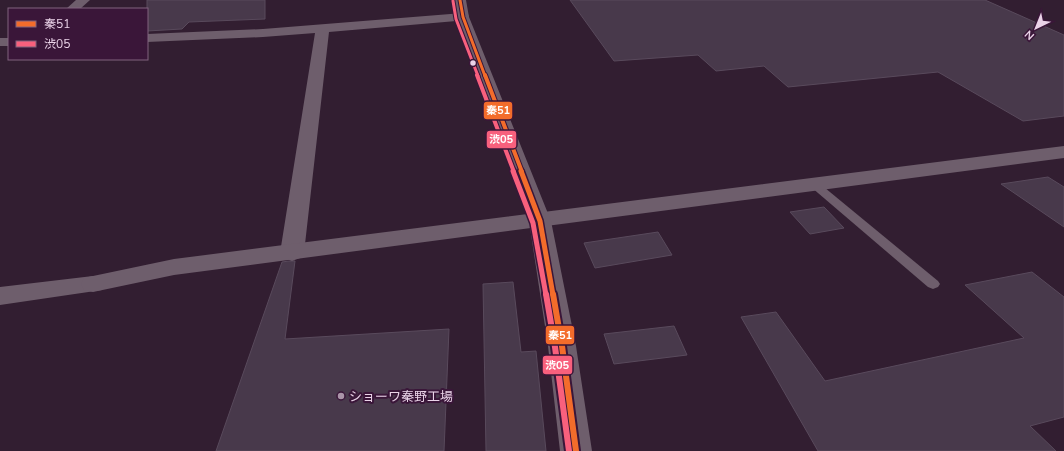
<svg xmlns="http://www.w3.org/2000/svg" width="1064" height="451" font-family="'Nunito Sans','Noto Sans JP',sans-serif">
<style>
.building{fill:#48394b;stroke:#594a5c}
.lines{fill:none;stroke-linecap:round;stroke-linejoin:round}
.service{fill:#6e5e6c;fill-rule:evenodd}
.minor{fill:#6e5e6c;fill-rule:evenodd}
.tertiary{fill:#6e5e6c;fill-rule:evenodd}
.secondary{fill:#6e5e6c;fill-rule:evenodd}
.bus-1-far3-casing{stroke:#3a1639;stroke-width:5}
.bus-1-far2-casing{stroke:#3a1639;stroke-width:6}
.bus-1-far1-casing{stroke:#3a1639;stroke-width:8}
.bus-1-casing{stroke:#3a1639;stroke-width:10}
.bus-2-far3-casing{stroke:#3a1639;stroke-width:5}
.bus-2-far2-casing{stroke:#3a1639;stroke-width:6}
.bus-2-far1-casing{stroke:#3a1639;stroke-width:8}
.bus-2-casing{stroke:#3a1639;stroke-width:10}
.bus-1-far3{stroke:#f36c2b;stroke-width:3}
.bus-1-far2{stroke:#f36c2b;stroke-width:4}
.bus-1-far1{stroke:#f36c2b;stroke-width:5}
.bus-1{stroke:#f36c2b;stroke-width:6}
.bus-2-far3{stroke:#f8607d;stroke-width:3}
.bus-2-far2{stroke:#f8607d;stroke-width:4}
.bus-2-far1{stroke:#f8607d;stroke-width:5}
.bus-2{stroke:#f8607d;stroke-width:6}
.bus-dot{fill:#ead3e8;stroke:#3a1639;stroke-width:1.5}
.poi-dot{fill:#aa94a8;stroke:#3a1639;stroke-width:1.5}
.labels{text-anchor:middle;stroke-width:4;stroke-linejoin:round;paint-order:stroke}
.near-poi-label{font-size:13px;fill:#ead3e8;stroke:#3a1639;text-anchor:start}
.line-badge{stroke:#3a1639;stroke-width:1.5}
.badge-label{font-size:11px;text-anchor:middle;font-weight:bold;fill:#fff}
</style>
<rect width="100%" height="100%" fill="#321e31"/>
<g class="building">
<polygon points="147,0 265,0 265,19 189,22 182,29 147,31"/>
<polygon points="570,0 985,0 1064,35 1064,116 1023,121 938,72 788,87 764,66 716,71 698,55 614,61"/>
<polygon points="1048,177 1064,187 1064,227 1001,184"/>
<polygon points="824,207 844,228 810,234 790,212"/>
<polygon points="658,232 672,255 595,268 584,243"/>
<polygon points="289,261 295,261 285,339 449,329 444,451 216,451 282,262"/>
<polygon points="1032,272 1064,297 1064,417 1030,426 1056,451 818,451 741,317 776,312 825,381 1024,338 965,285"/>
<polygon points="513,282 521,352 536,351 546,451 486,451 483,284"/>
<polygon points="674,326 687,355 614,364 604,334"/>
</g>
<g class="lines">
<polygon class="service" points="815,182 819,183 938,281 940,284 938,287 933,289 928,287 811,187 809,185"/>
<g class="minor">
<polygon points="76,0 90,0 80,9 66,9"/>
<polygon points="463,13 468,14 469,17 468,20 329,32 304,253 300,258 292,261 284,258 280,253 315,33 263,37 147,42 147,34 263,29"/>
<rect x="0" y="38" width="9" height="8"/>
<polygon points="93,276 102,278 105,284 102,290 0,305 0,287"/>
</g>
<polygon class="tertiary" points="1064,146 1064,158 174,275 93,292 84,290 81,284 84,278 93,276 174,259"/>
<polygon class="secondary" points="454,0 466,0 469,17 551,221 576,346 592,451 560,451 548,346 529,221 457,17"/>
<g class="bus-1-far3-casing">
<polyline id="bus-1-far3" points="460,0 463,17 485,76"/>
</g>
<g class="bus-1-far2-casing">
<polyline id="bus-1-far2" points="485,75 522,172"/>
</g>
<g class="bus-1-far1-casing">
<polyline id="bus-1-far1" points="521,171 540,221 553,295"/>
</g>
<g class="bus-1-casing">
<polyline id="bus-1" points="553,294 562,346 576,451"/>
</g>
<g class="bus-2-far3-casing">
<polyline id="bus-2-far3" points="453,1 456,19 478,76"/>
</g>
<g class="bus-2-far2-casing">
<polyline id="bus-2-far2" points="477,75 514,172"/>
</g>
<g class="bus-2-far1-casing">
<polyline id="bus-2-far1" points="513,171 533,223 546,295"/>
</g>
<g class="bus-2-casing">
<polyline id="bus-2" points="546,294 555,347 569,451"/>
</g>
<use href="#bus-1-far3" class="bus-1-far3"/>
<use href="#bus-1-far2" class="bus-1-far2"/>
<use href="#bus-1-far1" class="bus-1-far1"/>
<use href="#bus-1" class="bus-1"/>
<use href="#bus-2-far3" class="bus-2-far3"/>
<use href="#bus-2-far2" class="bus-2-far2"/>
<use href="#bus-2-far1" class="bus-2-far1"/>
<use href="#bus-2" class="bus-2"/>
</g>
<circle class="bus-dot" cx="473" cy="63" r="3.5"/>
<circle class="poi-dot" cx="341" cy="396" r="4"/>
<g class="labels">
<g class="near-poi-label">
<text x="349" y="401">ショーワ秦野工場</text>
</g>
</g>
<g class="line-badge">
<rect x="483" y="101" width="30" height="19" rx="4" fill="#f36c2b"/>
<rect x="486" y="130" width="31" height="19" rx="4" fill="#f8607d"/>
<rect x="545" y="325" width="30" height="20" rx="4" fill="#f36c2b"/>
<rect x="542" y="355" width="31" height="20" rx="4" fill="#f8607d"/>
</g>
<g class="badge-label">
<text x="498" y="114">秦51</text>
<text x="501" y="143">渋05</text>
<text x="560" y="339">秦51</text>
<text x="557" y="369">渋05</text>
</g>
<rect x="8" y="8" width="140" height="52" fill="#3a1639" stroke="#80627f"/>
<rect x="16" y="21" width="20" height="6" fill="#f36c2b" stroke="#80627f"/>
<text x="44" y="28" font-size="12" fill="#ead3e8">秦51</text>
<rect x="16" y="41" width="20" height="6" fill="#f8607d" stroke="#80627f"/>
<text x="44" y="48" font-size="12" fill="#ead3e8">渋05</text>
<g transform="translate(1036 28) rotate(223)" stroke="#3a1639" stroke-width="3" paint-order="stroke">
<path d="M0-3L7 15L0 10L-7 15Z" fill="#ead3e8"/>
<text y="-6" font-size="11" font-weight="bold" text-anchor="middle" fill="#ead3e8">N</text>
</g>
</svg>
